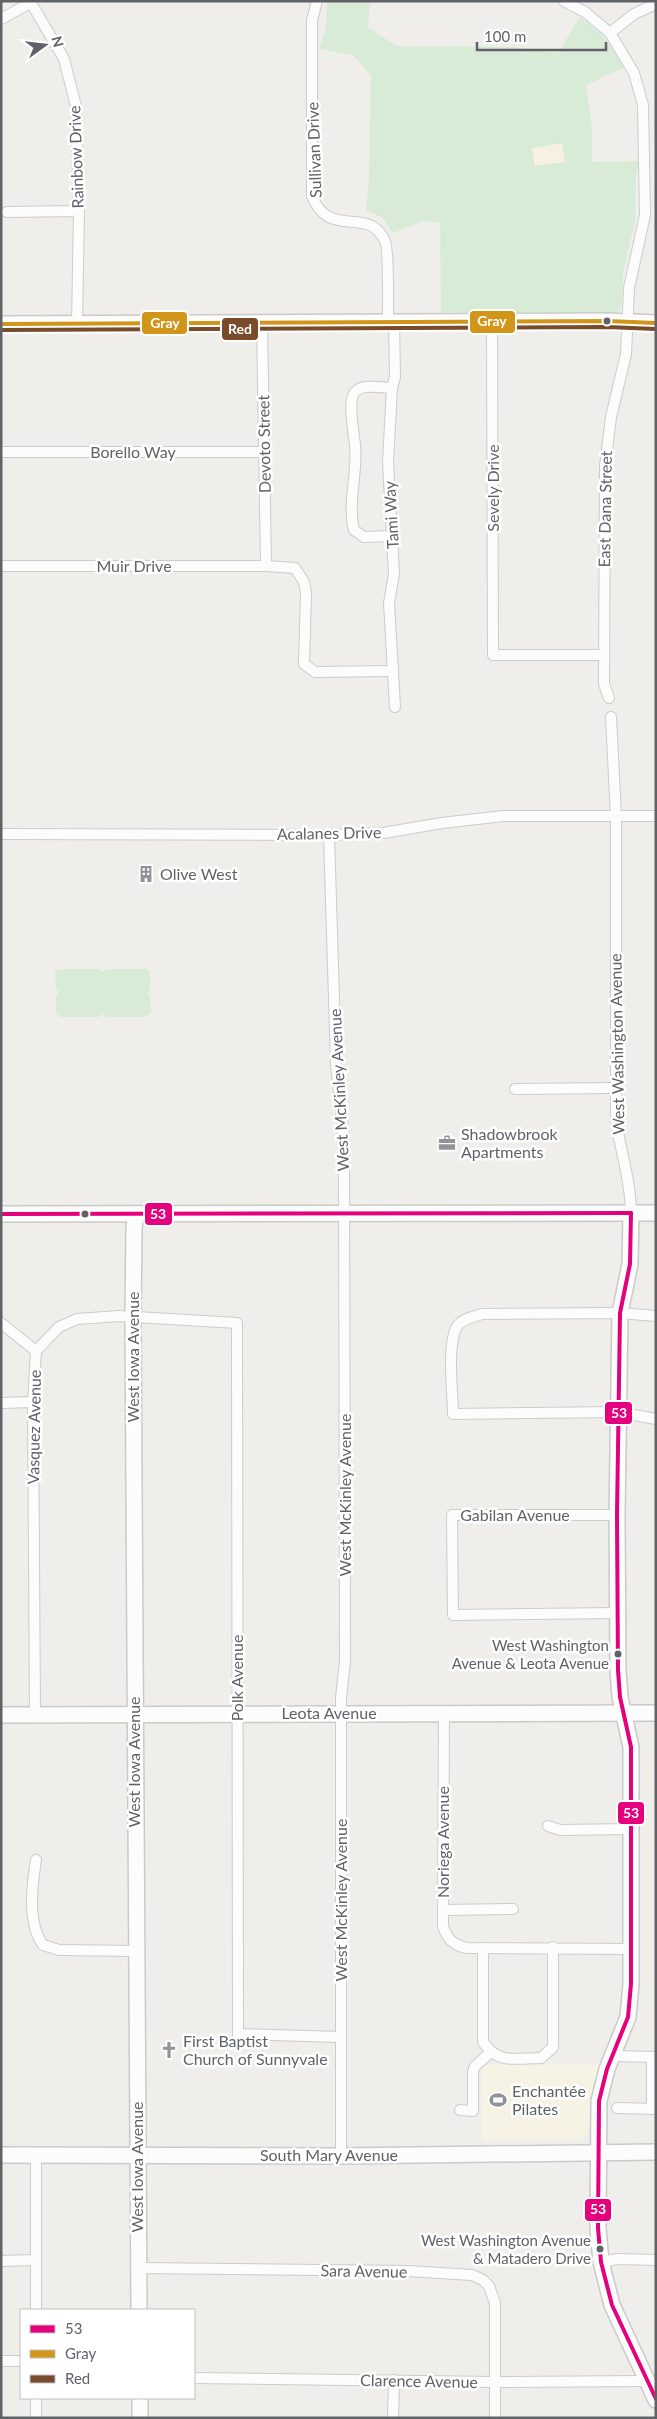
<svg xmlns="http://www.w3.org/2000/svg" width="657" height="2419" font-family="Lato,sans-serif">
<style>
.commercial{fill:#f7f3e4}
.green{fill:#d8ebd6}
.sand{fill:#f6f1e1}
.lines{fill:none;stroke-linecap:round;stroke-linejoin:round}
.street-casing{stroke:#cbcccc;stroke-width:12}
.secondary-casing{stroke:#cacacb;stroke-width:18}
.street{stroke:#fdfcfc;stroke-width:10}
.secondary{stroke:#fdfcfc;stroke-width:15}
.bus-1-casing{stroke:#fff;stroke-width:8}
.bus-2-casing{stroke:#fff;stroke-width:8}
.bus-3-casing{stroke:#fff;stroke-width:8}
.bus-1{stroke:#e5007d;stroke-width:4}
.bus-2{stroke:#d1951a;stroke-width:4}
.bus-3{stroke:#7a4b2a;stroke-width:4}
.bus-dot{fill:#5f6368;stroke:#fff;stroke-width:2}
.labels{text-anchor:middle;stroke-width:5;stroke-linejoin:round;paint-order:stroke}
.bus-label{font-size:15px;fill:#5f6368;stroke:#fff;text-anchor:end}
.street-label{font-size:16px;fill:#5f6368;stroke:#fff}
.poi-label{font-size:16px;fill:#5f6368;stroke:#fff;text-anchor:start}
.line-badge{stroke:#fff;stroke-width:2}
.badge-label{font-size:14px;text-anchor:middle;font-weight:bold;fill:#fff}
</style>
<rect width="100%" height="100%" fill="#efeeea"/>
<polygon class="commercial" points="486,2065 601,2065 593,2090 590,2128 584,2138 577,2141 482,2141 482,2068"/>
<g class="green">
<polygon points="327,1 370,1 368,27 396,46 513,47 558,53 580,17 603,36 625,67 586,85 592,128 592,162 639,161 639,164 636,176 635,221 623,273 622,303 619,311 613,314 597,312 524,312 517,314 441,312 440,223 423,221 393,233 383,218 366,210 369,180 371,76 353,55 319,49 326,28"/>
<polygon points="59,969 99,969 103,972 107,969 147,969 150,972 150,989 147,993 150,996 151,1012 145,1017 107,1017 103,1014 99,1017 60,1017 56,1013 56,997 59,992 56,989 55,972"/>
</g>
<polygon class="sand" points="562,143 565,162 535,166 532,148"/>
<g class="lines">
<g class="street-casing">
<g id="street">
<polyline points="30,1 64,59 76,106 79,211 77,324"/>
<path d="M317,1L312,20V196C330,241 368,204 385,241C389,249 388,309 388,322"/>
<polyline points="564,1 585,12 610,33 634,73 643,105 645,215 629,288 626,354 611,417 605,466 604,684 609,698"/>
<polyline points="1,19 30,3"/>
<polyline points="610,33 634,14 656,4"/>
<polyline points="7,212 79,211"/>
<polyline points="262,322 266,566"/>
<polyline points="394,322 395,377 392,388 388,462 394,574 389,603 395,707"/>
<polyline points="492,322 493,655 604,655"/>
<polyline points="1,452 264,452"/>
<path d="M392,536L364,537L354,530C347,503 358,473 355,445C354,433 347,401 355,392C363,383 381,388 392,388"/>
<polyline points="1,566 266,566 295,568 304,582 306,593 304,664 315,672 393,671"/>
<path d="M611,717L616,816V1119C620,1151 631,1181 631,1213"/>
<polyline points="1,834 329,835 383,833 442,823 503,816 656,816"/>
<polyline points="329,835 336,1064 344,1139 345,1661 341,1698 341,2156"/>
<polyline points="515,1089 615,1088"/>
<path d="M656,1316L620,1313L482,1314C474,1317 464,1318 458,1325C446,1342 453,1393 453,1414L618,1412L656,1419"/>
<polyline points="1,1323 36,1351"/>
<polyline points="1,1403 33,1402"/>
<polyline points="617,1515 452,1515 453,1615 618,1613"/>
<path d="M444,1713L443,1926C447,1939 453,1945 467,1948L631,1949"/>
<polyline points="35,1715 33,1402 36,1351 59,1327 77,1319 119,1316 237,1323 238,2034 341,2037"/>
<polyline points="548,1826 560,1830 631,1829"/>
<path d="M36,1860C32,1885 27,1923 43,1945L59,1950L136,1951"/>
<polyline points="443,1910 513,1909"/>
<path d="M483,1948V2042C498,2065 517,2058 541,2058L553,2047V1947"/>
<polyline points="614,2056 656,2057"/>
<polyline points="652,2057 652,2109"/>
<polyline points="617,2108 656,2109"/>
<polyline points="460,2110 473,2111 473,2072 475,2066 490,2053"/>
<polyline points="1,2261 36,2260"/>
<polyline points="601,2262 617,2259 656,2260"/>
<polyline points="138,2268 408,2271 472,2275 483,2280 489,2286 495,2303 495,2418"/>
<polyline points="36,2310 36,2155"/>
<polyline points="1,2361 21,2361"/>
<polyline points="194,2378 494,2382 645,2381"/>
<polyline points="36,2398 36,2418"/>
<polyline points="393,2418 394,2380"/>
</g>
</g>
<g class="secondary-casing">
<g id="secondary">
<polyline points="1,324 607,321 656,323"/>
<polyline points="631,1213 630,1264 620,1313 617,1515 618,1670 620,1697 631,1747 631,1984 628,2017 607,2069 599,2101 598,2228 601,2262 612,2305 656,2400"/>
<polyline points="1,1214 656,1213"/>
<polyline points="136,1214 134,1228 133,1318 139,2310"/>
<polyline points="1,1715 656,1713"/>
<polyline points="1,2155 341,2156 656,2152"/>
<polyline points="140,2418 140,2398"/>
</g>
</g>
<use href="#street" class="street"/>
<use href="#secondary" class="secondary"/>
<g class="bus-1-casing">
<g id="bus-1">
<polyline points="631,1213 630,1264 620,1313 617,1515 618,1670 620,1697 631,1747 631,1984 628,2017 607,2069 599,2101 598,2228 601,2262 612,2305 656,2399"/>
<polyline points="1,1214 631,1213"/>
</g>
</g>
<g class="bus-2-casing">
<polyline id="bus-2" points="1,324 607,321 656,323"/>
</g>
<g class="bus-3-casing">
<polyline id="bus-3" points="1,330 607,327 656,329"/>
</g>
<use href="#bus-1" class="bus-1"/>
<use href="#bus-2" class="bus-2"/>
<use href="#bus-3" class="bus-3"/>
</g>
<defs>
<g id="building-bare" transform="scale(1.35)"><path d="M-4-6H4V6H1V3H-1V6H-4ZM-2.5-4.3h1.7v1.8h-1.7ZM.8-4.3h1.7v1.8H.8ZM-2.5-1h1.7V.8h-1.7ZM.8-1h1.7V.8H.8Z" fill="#919496" stroke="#fff" stroke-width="2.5" paint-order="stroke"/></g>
<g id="office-bare" transform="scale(1.35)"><path d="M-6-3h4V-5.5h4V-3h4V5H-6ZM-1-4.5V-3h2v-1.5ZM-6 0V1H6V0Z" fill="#919496" stroke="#fff" stroke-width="2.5" paint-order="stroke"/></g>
<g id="church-bare" transform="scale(1.35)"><path d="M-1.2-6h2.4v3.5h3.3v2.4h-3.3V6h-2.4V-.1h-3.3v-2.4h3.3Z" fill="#919496" stroke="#fff" stroke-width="2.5" paint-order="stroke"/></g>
<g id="stadium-bare" transform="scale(1.35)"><path d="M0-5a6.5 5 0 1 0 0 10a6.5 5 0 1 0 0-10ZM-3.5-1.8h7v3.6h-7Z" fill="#919496" stroke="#fff" stroke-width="2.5" paint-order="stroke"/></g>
</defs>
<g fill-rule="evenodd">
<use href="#building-bare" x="146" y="874"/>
<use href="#office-bare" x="447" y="1143"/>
<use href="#church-bare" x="169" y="2050"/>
<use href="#stadium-bare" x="498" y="2100"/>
</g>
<g class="bus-dot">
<circle cx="607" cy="321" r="4.5"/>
<circle cx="85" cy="1214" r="4.5"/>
<circle cx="618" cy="1654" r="4.5"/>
<circle cx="600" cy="2249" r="4.5"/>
</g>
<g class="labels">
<g class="bus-label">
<text x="609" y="1651">West Washington<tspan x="609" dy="18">Avenue &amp; Leota Avenue</tspan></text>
<text x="591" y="2246">West Washington Avenue<tspan x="591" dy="18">&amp; Matadero Drive</tspan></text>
</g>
<g class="street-label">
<text transform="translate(314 150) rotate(-92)" y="6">Sullivan Drive</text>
<text transform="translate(76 157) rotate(-92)" y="6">Rainbow Drive</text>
<text transform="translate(264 444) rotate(-91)" y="6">Devoto Street</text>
<text x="133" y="458">Borello Way</text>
<text transform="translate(493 488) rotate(-90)" y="6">Sevely Drive</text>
<text transform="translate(605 509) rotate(-89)" y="6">East Dana Street</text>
<text transform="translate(391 515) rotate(-93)" y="6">Tami Way</text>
<text x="134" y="572">Muir Drive</text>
<text transform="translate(329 833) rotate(-1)" y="6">Acalanes Drive</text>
<text transform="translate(617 1044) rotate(-91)" y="6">West Washington Avenue</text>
<text transform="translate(339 1090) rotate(-93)" y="6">West McKinley Avenue</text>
<text transform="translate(133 1357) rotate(-90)" y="6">West Iowa Avenue</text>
<text transform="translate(34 1427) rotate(-89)" y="6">Vasquez Avenue</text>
<text transform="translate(345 1495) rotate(-90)" y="6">West McKinley Avenue</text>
<text x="515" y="1521">Gabilan Avenue</text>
<text transform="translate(237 1678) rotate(-90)" y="6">Polk Avenue</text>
<text x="329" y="1719">Leota Avenue</text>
<text transform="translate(134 1762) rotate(-90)" y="6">West Iowa Avenue</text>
<text transform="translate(443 1842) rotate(-90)" y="6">Noriega Avenue</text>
<text transform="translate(341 1900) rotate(-90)" y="6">West McKinley Avenue</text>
<text x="329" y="2161">South Mary Avenue</text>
<text transform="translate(137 2167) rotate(-90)" y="6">West Iowa Avenue</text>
<text transform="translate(364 2271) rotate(1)" y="6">Sara Avenue</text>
<text transform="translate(419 2381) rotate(1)" y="6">Clarence Avenue</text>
</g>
<g class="poi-label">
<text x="160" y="880">Olive West</text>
<text x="461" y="1140">Shadowbrook<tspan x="461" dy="18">Apartments</tspan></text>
<text x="183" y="2047">First Baptist<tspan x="183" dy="18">Church of Sunnyvale</tspan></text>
<text x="512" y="2097">Enchantée<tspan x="512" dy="18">Pilates</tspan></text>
</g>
</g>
<g class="line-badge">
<rect x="469" y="310" width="47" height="24" rx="5" fill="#d1951a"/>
<rect x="141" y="311" width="47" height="24" rx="5" fill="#d1951a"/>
<rect x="221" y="317" width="38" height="24" rx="5" fill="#7a4b2a"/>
<rect x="144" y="1202" width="29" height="24" rx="5" fill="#e5007d"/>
<rect x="604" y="1401" width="29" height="24" rx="5" fill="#e5007d"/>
<rect x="617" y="1801" width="28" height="24" rx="5" fill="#e5007d"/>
<rect x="584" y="2198" width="28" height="24" rx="5" fill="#e5007d"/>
</g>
<g class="badge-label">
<text x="492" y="326">Gray</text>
<text x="165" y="328">Gray</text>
<text x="240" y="334">Red</text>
<text x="158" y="1219">53</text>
<text x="619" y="1418">53</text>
<text x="631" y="1818">53</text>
<text x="598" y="2214">53</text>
</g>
<rect width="657" height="2419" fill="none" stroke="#5f6368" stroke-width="5"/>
<rect x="20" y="2309" width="175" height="90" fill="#ffffff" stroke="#bfc1c3"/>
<rect x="30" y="2325" width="25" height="8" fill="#e5007d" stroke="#bfc1c3"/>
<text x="65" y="2334" font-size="15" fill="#5f6368">53</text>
<rect x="30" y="2350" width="25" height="8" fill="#d1951a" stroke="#bfc1c3"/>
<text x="65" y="2359" font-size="15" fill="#5f6368">Gray</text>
<rect x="30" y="2375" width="25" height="8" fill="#7a4b2a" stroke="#bfc1c3"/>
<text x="65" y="2384" font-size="15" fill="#5f6368">Red</text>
<g transform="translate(45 45) rotate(75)" stroke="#ffffff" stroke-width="4" paint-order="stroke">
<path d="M0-4L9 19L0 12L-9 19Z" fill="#5f6368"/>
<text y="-8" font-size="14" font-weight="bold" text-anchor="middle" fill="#5f6368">N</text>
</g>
<path d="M477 42v8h129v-8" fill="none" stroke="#5f6368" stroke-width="2.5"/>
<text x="484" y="42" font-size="15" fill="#5f6368" stroke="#ffffff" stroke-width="4" paint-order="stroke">100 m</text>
</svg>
